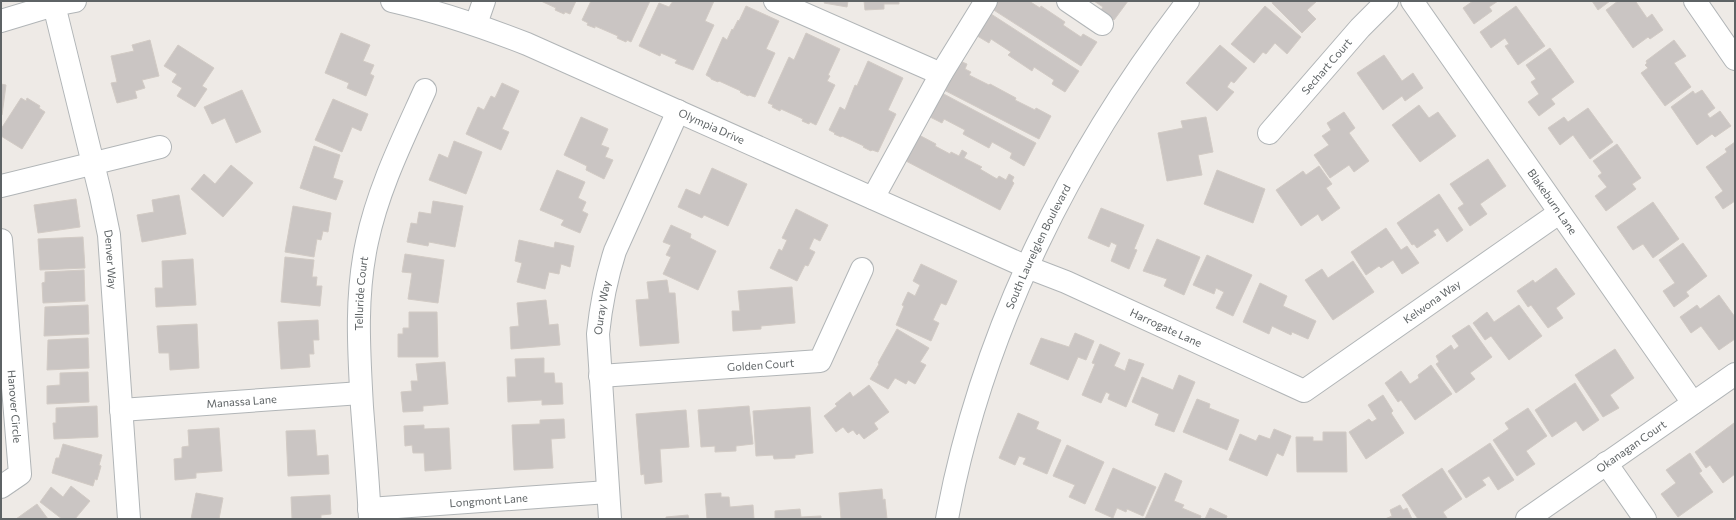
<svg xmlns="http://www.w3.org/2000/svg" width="1736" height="520" font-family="Commissioner,sans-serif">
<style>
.building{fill:#cac5c3;stroke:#d2cbc5}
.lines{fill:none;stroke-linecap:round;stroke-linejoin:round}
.minor-casing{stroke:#b1b5b7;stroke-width:24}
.minor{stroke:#fff;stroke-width:22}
.labels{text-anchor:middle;stroke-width:3;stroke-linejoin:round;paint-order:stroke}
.street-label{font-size:11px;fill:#5e6365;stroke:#fff}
</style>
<rect width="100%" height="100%" fill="#eeeae6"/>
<g class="building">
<polygon points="541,1 576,1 570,14 565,12 564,14 555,10 556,8"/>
<polygon points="591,1 650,1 631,42 627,40 626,42 617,38 618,36 595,26 595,28 587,25 588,23 582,20"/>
<polygon points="673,1 714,1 705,21 714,25 693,70 675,63 677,60 661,53 660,56 639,46 659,3 669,7"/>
<polygon points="825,1 848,1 847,7 824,3"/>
<polygon points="864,1 899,1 899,4 884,4 884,9 865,10"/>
<polygon points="993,1 1029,1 1040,8 1041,6 1065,22 1063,25 1081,37 1083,34 1097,42 1081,66 989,7"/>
<polygon points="1094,1 1128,1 1114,20 1101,10 1103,7"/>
<polygon points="1273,1 1317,1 1307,10 1316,19 1302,33 1272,3"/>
<polygon points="1473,1 1498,1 1489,7 1492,11 1474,24 1463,8"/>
<polygon points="1592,1 1610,1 1598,10"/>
<polygon points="1618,1 1638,1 1636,2 1647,18 1652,14 1663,30 1650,39 1648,37 1633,48 1606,10"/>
<polygon points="746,6 779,21 766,49 775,53 755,97 749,95 748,96 740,92 741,91 719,81 718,82 711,79 711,78 706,75 723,37 727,40 732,29 733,30 738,20 739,21"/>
<polygon points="1265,6 1301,37 1287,54 1275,43 1266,54 1263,52 1254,63 1231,44"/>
<polygon points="1516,6 1545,46 1518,65 1505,46 1509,44 1505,38 1491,48 1480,32"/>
<polygon points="988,12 1079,71 1065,92 1052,84 1054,80 1034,67 1032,71 1008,55 1011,52 991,39 989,43 974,34"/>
<polygon points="341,33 370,45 363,61 374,65 370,74 374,76 366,96 347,88 349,83 325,73"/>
<polygon points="806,33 840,49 828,75 830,76 827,81 835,85 816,125 810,122 809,124 802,121 803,119 781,109 780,111 772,107 773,105 768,103 789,57 794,60"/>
<polygon points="150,40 159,76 142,80 145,88 135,91 137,98 117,103 111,83 117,82 111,56 134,51 132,45"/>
<polygon points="1674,40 1686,56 1674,63 1691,87 1665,106 1641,73 1648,68 1645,65 1647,63 1646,61"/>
<polygon points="178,45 214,68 202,86 207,89 195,107 177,96 182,88 172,82 177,74 164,66"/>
<polygon points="1220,45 1247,68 1234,83 1231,81 1227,87 1234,92 1217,111 1186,83"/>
<polygon points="1550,48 1574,82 1551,99 1555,104 1539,116 1528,102 1539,94 1531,82 1536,79 1526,65"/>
<polygon points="1384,55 1402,81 1413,73 1423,88 1405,101 1402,96 1383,110 1357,73"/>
<polygon points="868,61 903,78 888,110 896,114 878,152 872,150 871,151 863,147 864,146 842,136 841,137 834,134 835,133 829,130 840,107 845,110 855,85 857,86"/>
<polygon points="962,62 967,64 965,69 971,72 969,75 989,85 990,84 1016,98 1015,100 1035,110 1036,108 1051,116 1039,139 942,89 956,63 960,66"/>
<polygon points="502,83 519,91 502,129 509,132 501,150 466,134 478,107 484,110 491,96 495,98"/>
<polygon points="1,84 6,85 2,115 1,115"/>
<polygon points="242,90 261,132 236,143 225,118 212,124 204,107"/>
<polygon points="1702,90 1715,108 1707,114 1710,118 1720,111 1731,126 1715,137 1712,134 1697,145 1671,107 1693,91 1695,94"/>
<polygon points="940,92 1036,143 1024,166 1010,158 1012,153 992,142 989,148 963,134 965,130 944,119 942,123 928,116"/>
<polygon points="21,98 26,101 27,98 40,106 39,108 45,112 22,149 1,136 1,129"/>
<polygon points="333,99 368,114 361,131 352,127 342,152 315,140"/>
<polygon points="1419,105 1429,118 1438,112 1456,136 1420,162 1392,125"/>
<polygon points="1588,108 1613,142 1590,159 1573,135 1560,145 1548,128 1564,117 1568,122"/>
<polygon points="1344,112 1355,128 1349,133 1369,161 1354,172 1349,165 1330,178 1314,155 1329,145 1322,136 1331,130 1327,123"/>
<polygon points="581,117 608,129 601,145 609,148 605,157 613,160 604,179 586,170 587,166 564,155"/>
<polygon points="1206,117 1213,152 1198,155 1202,175 1167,181 1158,133 1183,128 1181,121"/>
<polygon points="917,134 936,144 935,146 950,154 951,152 959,156 962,150 967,153 964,158 982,167 980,169 997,179 999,176 1006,180 1009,174 1014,177 1012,181 1014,183 1000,210 904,160"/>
<polygon points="454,141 482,152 466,194 429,180 439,154 448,158"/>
<polygon points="1735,142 1735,201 1723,209 1715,197 1723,191 1706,167 1727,152 1725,149"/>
<polygon points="1617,144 1641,178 1632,184 1636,189 1606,211 1595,196 1607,187 1598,176 1602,173 1593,161"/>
<polygon points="314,146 340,155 333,178 343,181 336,200 300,188"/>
<polygon points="1488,159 1506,186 1480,204 1487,214 1470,226 1458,208 1464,204 1450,184"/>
<polygon points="231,165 253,183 223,217 191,189 204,174 215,184"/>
<polygon points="1319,166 1332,184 1326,188 1340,208 1322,221 1318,214 1301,226 1276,190 1303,171 1306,175"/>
<polygon points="712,168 747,184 728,226 704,215 702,218 678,207 686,189 700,195"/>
<polygon points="557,170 585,182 578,198 586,202 582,211 588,214 580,233 561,225 564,220 540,210"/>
<polygon points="1217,170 1265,189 1253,223 1204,204"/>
<polygon points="1439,194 1463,230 1447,242 1438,228 1433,231 1436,235 1417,248 1414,244 1412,245 1397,223"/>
<polygon points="179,195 186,234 142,242 137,215 154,212 152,200"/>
<polygon points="76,199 80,227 38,233 34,205"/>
<polygon points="433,201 463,206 455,247 429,242 428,246 407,242 411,223 417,224 419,212 431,214"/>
<polygon points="1653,202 1679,239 1653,258 1643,244 1633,250 1617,227"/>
<polygon points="293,206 331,213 328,232 323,231 321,240 317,239 314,257 285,252"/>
<polygon points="1101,208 1144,225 1134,249 1137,250 1129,269 1111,261 1117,245 1111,242 1109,247 1088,238"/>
<polygon points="796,209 828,225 820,241 814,238 809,249 815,252 808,266 805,265 797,281 770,268 779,249 782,251 787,240 782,238"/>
<polygon points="671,225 691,234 690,238 716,251 698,290 663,274 671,257 666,255 671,245 663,242"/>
<polygon points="1386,228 1401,250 1407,246 1419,263 1402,274 1393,260 1381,268 1379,266 1366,275 1351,252"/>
<polygon points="83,237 85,268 40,270 38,239"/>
<polygon points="1157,239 1200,257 1184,295 1164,286 1167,279 1143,271"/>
<polygon points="519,240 554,248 555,242 574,246 570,267 561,264 559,274 549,272 545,289 517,282 522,263 515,261"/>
<polygon points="1683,243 1707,276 1686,292 1689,296 1674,307 1663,291 1675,283 1659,260"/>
<polygon points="405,254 444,260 438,303 408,299 412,273 402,272"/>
<polygon points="1207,255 1252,275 1233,316 1216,308 1224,292 1216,288 1214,294 1193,285"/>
<polygon points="285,257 314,260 312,277 317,277 316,286 322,286 320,306 281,302"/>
<polygon points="193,259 196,305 156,307 155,288 163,288 162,261"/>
<polygon points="1353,261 1374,292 1333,320 1305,280 1322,269 1328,278"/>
<polygon points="921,264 957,281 946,305 941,303 933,320 939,323 931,341 896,325 904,306 902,305 908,292 915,296 920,285 913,281"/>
<polygon points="1556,268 1575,294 1556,308 1563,318 1548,328 1531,305 1528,307 1517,291 1533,280 1535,283"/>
<polygon points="84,270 85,301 43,303 42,283 45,282 45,272"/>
<polygon points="667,280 669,293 675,293 679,343 640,346 636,300 649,299 647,282"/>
<polygon points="1260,283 1287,296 1283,306 1316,321 1308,339 1292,332 1291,335 1272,326 1269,334 1243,322"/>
<polygon points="792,287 795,323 761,326 761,329 733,331 732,311 740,311 738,291"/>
<polygon points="1719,295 1735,317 1735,339 1719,350 1701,326 1691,333 1680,317 1697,305 1700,309"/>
<polygon points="546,300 549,325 558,324 560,345 511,349 510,327 519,326 517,303"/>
<polygon points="88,305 89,334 44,336 45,307"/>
<polygon points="1519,305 1542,336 1509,360 1491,336 1485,340 1473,323 1487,312 1494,322"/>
<polygon points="409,312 437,312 438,357 398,357 398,334 403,334 403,328 409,328"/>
<polygon points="318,320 319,340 313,340 314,354 309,354 310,367 281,369 278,322"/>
<polygon points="197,324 199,368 170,370 169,353 159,353 157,326"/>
<polygon points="1469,325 1492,357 1470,373 1475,379 1456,393 1436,364 1439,362 1436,356 1451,345 1454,350 1459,346 1452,336"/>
<polygon points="897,329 929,348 920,362 926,365 915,384 908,380 906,384 895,378 888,389 870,379 879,364 878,363"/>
<polygon points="1075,333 1094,341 1086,360 1078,357 1068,380 1030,364 1041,338 1069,347"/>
<polygon points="88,338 89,368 47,370 48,340"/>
<polygon points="1100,344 1120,353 1114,366 1125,371 1129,359 1144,364 1126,407 1108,399 1110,394 1106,392 1101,403 1082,395 1095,364 1092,363"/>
<polygon points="1615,349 1634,378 1610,395 1619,408 1603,417 1575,375"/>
<polygon points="544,358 544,373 554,373 555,383 562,383 563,404 542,405 542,400 508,402 507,377 516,377 515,359"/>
<polygon points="445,362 448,404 423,406 423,411 403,412 401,392 412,391 411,381 418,381 416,364"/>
<polygon points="1431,365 1452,394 1415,420 1401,400 1398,402 1385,383 1401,371 1410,384 1419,378 1418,375"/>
<polygon points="88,372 89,402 47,404 47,386 60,385 60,373"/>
<polygon points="1179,375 1195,382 1174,432 1155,425 1159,414 1132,402 1142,377 1173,390"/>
<polygon points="1575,383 1599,420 1583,431 1576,421 1552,437 1535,410"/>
<polygon points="869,385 889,412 874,423 878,429 864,439 859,433 857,435 853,430 848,433 843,427 836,432 824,416 837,406 835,404 850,392 853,397"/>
<polygon points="1383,395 1393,411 1391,413 1404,433 1366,459 1349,432 1369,419 1372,422 1377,419 1368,405"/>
<polygon points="1197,399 1210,404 1209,408 1239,420 1227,450 1183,432"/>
<polygon points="97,406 98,437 54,439 53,423 56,423 56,408"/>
<polygon points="749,406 753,444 736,446 736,451 715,452 715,446 701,447 698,410"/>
<polygon points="810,407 813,453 795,455 795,458 774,459 773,455 756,456 753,411"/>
<polygon points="1528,408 1547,436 1526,451 1535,464 1517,476 1493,440 1509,429 1505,423"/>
<polygon points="686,410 689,447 660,449 662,482 645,484 644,474 641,475 636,414"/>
<polygon points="1018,413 1039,422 1036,429 1061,440 1047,474 1023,464 1026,458 1019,456 1015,465 999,458"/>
<polygon points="564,419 565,438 551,439 553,468 514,470 512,425 540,424 540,420"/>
<polygon points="1734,423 1735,474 1723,483 1710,465 1706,468 1695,452"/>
<polygon points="424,425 424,429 449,428 451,469 425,471 424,453 413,453 412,445 405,446 404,426"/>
<polygon points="219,428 222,471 196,473 196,478 175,480 174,459 182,458 182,447 189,446 188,430"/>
<polygon points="1274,429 1291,436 1283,456 1277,453 1267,476 1229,460 1240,434 1256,441 1259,435 1270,439"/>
<polygon points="315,430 317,456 328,455 329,474 288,476 286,431"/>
<polygon points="1323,432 1346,432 1347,472 1297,472 1296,437 1313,437 1313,441 1323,441"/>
<polygon points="1490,443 1514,480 1498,490 1489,476 1482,480 1486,485 1466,498 1448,471"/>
<polygon points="63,444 102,455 99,465 101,466 97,480 95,479 93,486 52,473 56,458 59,458"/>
<polygon points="1067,445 1104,462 1085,504 1069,497 1075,485 1053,476"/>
<polygon points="1690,453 1702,471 1699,473 1713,492 1678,517 1661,494 1676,483 1666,470"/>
<polygon points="1113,468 1156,487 1143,516 1127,509 1126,512 1117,508 1113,518 1095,510"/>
<polygon points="1442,468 1462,499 1443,512 1447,518 1445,519 1418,519 1402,495"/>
<polygon points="1165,473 1182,481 1174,501 1184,505 1182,508 1201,516 1200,519 1145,519"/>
<polygon points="71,486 90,501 75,519 62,519 40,502 51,487 63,497"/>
<polygon points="882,489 883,500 885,499 887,519 841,519 839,493"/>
<polygon points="196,493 223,498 219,519 191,519"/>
<polygon points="721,493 721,497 729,497 730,507 753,505 754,519 707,519 705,494"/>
<polygon points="330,495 331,514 321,515 321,519 292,519 291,497"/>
<polygon points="37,504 48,519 16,519"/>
<polygon points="1400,505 1403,510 1407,508 1412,519 1385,519 1392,516 1390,510"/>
<polygon points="1210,508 1227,516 1226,519 1205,519"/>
<polygon points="800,509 801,517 821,516 821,519 775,519 775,511"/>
<polygon points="688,515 689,519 666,519 666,517"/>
</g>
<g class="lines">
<g class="minor-casing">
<g id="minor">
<path id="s1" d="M392,1C440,12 481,26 527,44L1027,267L1066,282L1304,391L1559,213"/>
<polyline points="775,1 941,74"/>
<polyline points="1068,1 1102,24"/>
<path id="s2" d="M1412,1L1693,403"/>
<polyline points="1695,1 1735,59"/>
<path id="s3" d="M54,5L101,196L109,235L129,519"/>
<polyline points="1,21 54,5 75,1"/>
<polyline points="476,24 484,1"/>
<path id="s4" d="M1269,133L1360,28L1387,1"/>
<polyline points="1,186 160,147"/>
<polyline points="873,198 941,74 986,1"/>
<path id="s5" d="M1,240L20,474L1,487"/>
<path id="s6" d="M600,376L820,361L862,269"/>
<path id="s7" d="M121,410L361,393"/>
<polyline points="1606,463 1645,519"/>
<path id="s8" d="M369,509L608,492"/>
<path id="s9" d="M370,519C368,482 365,445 362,407C359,352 355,297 367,242C378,189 403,139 425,90"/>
<path id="s10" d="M610,519L598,334C601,305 606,279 615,251L678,111"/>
<path id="s11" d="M947,519C982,329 1071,153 1188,1"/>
<path id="s12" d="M1527,519L1735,374"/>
</g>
</g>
<use href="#minor" class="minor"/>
</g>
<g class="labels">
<g class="street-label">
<text dy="4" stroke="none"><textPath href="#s4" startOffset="88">Sechart Court</textPath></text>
<text dy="4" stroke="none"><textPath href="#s1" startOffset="344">Olympia Drive</textPath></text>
<text dy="4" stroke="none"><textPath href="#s2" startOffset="245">Blakeburn Lane</textPath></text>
<text dy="4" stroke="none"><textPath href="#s11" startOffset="288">South Laurelglen Boulevard</textPath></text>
<text dy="4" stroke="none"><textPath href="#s3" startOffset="261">Denver Way</textPath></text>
<text dy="4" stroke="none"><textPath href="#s9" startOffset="226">Telluride Court</textPath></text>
<text dy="4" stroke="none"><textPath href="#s1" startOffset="1149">Kelwona Way</textPath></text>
<text dy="4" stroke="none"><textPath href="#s10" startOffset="212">Ouray Way</textPath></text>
<text dy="4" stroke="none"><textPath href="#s1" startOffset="841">Harrogate Lane</textPath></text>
<text dy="4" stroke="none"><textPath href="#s6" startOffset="161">Golden Court</textPath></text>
<text dy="4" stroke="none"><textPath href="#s7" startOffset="121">Manassa Lane</textPath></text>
<text dy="4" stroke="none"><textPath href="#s5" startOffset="167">Hanover Circle</textPath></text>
<text dy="4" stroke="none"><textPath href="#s12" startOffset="127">Okanagan Court</textPath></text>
<text dy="4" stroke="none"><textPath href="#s8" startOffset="120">Longmont Lane</textPath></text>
</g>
</g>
<rect width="1736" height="520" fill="none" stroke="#5e6365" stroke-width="4"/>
</svg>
